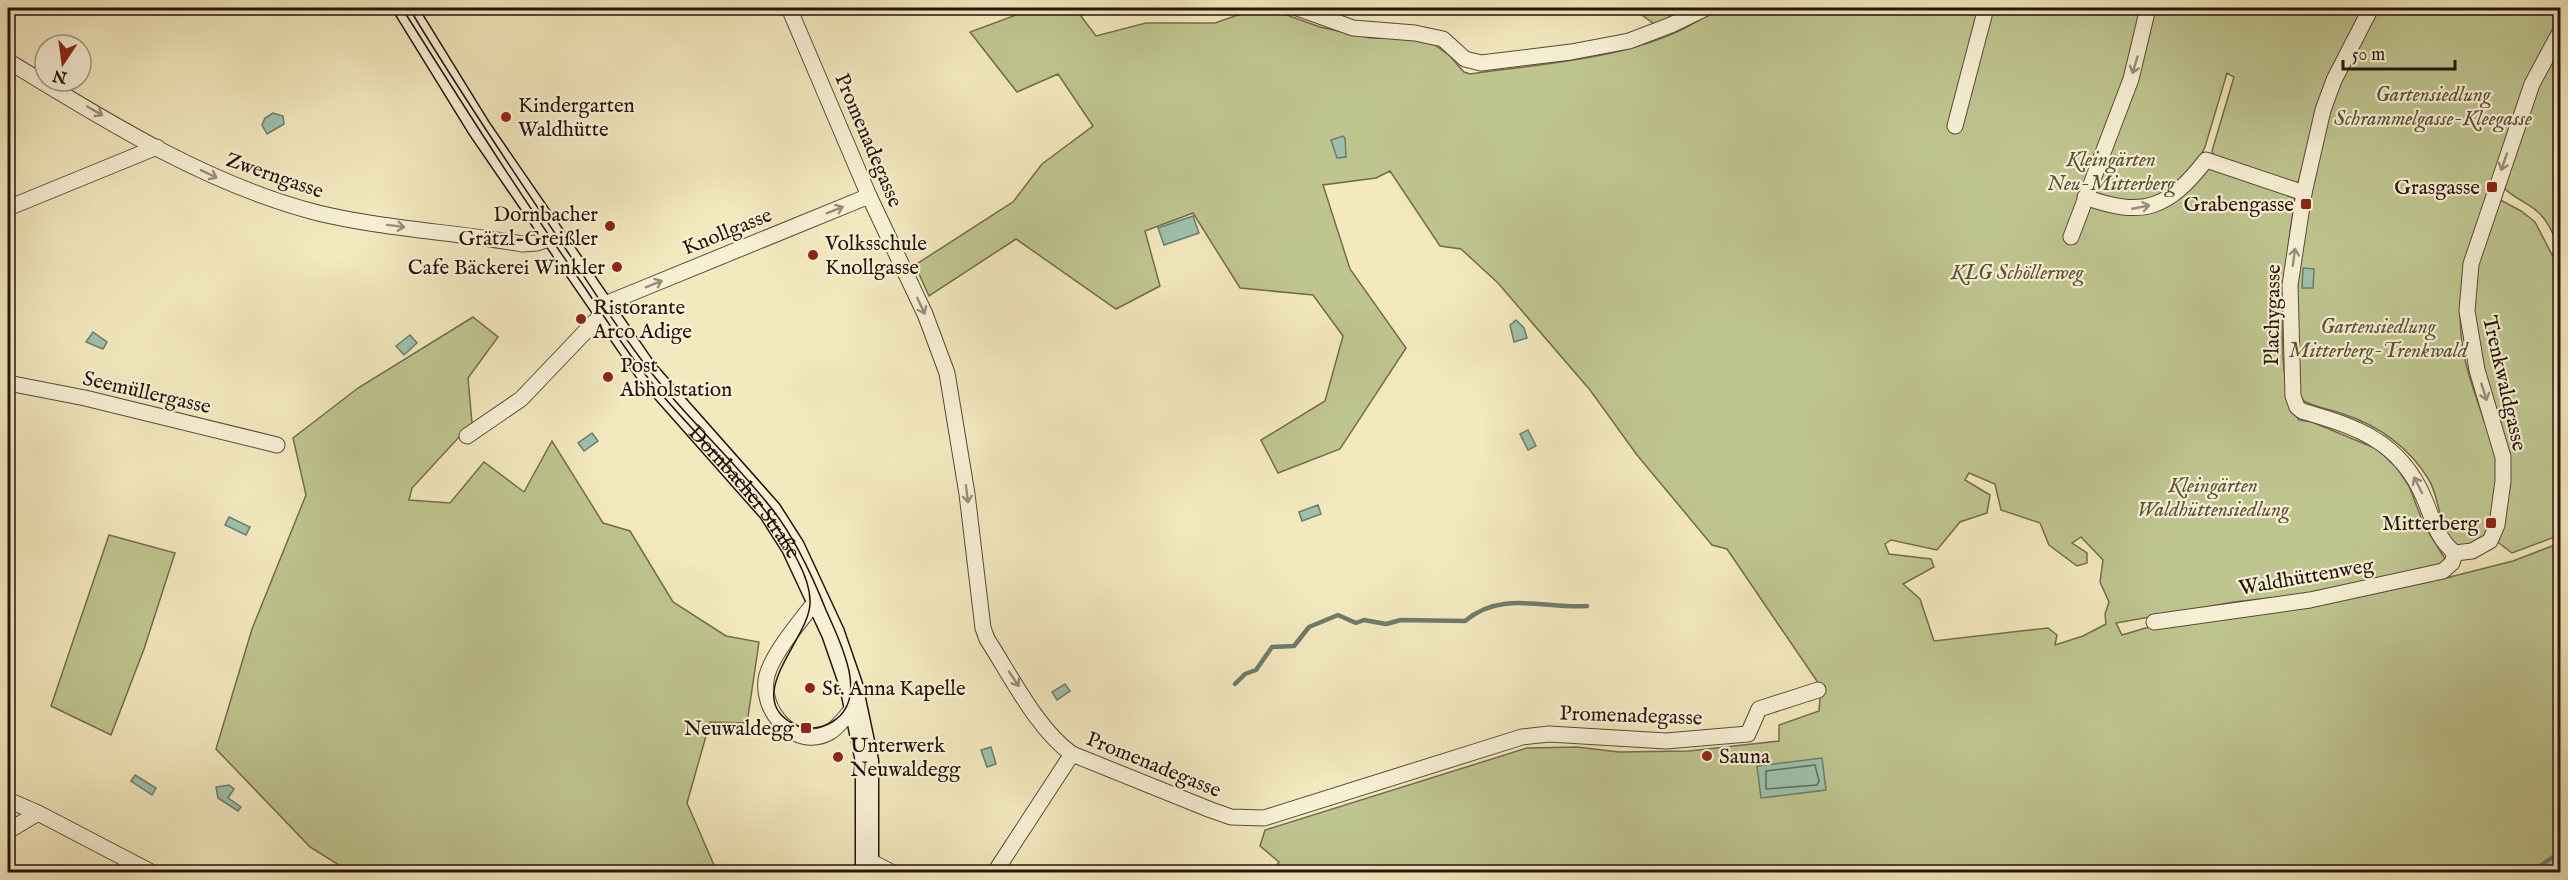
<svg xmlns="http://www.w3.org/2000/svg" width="2568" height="880" font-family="'IM FELL English',serif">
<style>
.green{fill:#bfc58f;stroke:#726c4d;stroke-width:1.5;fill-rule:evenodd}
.water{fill:#9dc1ac;stroke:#6d7c6c;stroke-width:1.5}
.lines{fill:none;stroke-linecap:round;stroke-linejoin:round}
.shore{stroke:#616a5c;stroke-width:1.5}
.stream{stroke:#6d7c6c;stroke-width:4.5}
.street-casing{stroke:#584938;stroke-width:17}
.secondary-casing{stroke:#25140b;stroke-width:25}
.street{stroke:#f7f0d5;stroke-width:15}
.secondary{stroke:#f7f0d5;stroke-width:22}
.tram{stroke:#25140b;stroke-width:1.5}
.oneway{stroke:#988d7a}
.poi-dot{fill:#8f2418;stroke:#f7f0d5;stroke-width:2}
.labels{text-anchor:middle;stroke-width:4.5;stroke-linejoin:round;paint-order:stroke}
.park-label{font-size:21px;font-style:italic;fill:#5b5239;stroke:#f7f0d5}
.poi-label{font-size:21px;fill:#25140b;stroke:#f7f0d5;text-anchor:start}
.street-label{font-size:21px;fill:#25140b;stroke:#f7f0d5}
</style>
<rect width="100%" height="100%" fill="#f3e8be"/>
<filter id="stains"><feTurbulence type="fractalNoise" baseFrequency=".00333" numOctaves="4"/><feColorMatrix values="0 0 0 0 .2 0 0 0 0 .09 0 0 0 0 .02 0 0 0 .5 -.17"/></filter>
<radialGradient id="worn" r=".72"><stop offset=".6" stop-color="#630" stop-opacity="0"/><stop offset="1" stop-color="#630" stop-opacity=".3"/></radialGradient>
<g class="green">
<path d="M1035,8H1075L1096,36L1146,23H1215L1258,8H1267L1320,27L1370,38H1415L1432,43L1449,55L1464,72L1470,74C1546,63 1656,58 1716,8H2560V249C2554,237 2549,222 2538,212C2527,202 2513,198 2503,187L2491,185C2473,236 2454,287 2462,342C2465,369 2476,395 2484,421L2496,418L2487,388L2471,304L2477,260L2497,198L2521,211L2535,222L2560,270V403L2556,406L2560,412V535L2512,553L2487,534L2470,548L2457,547C2438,531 2441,500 2429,480C2410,448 2378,425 2343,414C2330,409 2316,408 2304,401L2300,396C2289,310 2301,229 2321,145L2311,140L2299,181L2295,184L2215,159L2212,151L2234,77L2227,73L2205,147L2196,165L2230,172L2292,193L2295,198C2287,250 2269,376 2299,420L2312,422L2377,449L2397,468L2409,486L2424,525L2447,562L2349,589L2234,602L2116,623L2122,635L2149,627L2311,607L2446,578L2513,561L2560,543V872H1270L1279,862L1260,846L1265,830L1527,748L1577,747L1619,752L1689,751L1779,741V725L1819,711L1821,687L1727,549L1712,545L1637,455L1590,390L1498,283L1461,249L1440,246L1390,171L1376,178L1323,185L1350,269L1406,348L1340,449L1278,473L1261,440L1325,401L1343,336L1313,295L1240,288L1193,213L1145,231L1160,286L1116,309L1016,239L929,296L915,265L1013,202L1042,164L1093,126L1058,74L1017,92L970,32ZM2140,17L2151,25L2132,91L2122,80L2133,54ZM1969,473L1995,484L2001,510L2040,523L2049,545L2077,566L2087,563V553L2072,543L2081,537L2103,560L2100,582L2109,602L2105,614L2106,624L2083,636L2055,645L2057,635L2048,628L1934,641L1920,599L1903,584L1934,567L1931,559L1889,554L1885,544L1891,540L1937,550L1960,522L1987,513L1990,495L1965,480Z"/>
<polygon points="1632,8 1696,8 1657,26"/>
<polygon points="473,317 498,337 468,378 472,423 412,488 409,500 450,503 484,462 524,492 552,441 603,523 630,531 673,602 726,636 759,642 747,723 710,722 687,803 717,872 350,872 310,847 216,749 252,629 306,495 293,438 358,388"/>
<polygon points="109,535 175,553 144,649 111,735 51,706"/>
</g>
<g class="water">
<polygon points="273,113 283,116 284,124 267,134 262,125 265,118"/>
<polygon points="1343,136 1345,138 1346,157 1337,158 1331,140"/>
<polygon points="1193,216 1199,233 1164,245 1158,228"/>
<polygon points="2303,268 2314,269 2313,288 2302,288"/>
<polygon points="1516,320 1524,328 1527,338 1514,342 1510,325"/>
<polygon points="93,332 107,342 103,349 86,342"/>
<polygon points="410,335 417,343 404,355 396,346"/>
<polygon points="1528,430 1536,446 1528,450 1520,434"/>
<polygon points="592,433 598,441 584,451 578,443"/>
<polygon points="1318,505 1321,514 1302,521 1299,512"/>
<polygon points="229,517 250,527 246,535 225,525"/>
<polygon points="1065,684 1070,691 1057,700 1052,692"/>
<polygon points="991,747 996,764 987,767 981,750"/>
<polygon points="1822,758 1826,790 1761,798 1757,766"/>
<polygon points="135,775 156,788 152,795 131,781"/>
<polygon points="229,785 234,789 228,798 241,807 238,811 218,798 216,787"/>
</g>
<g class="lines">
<polygon class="shore" points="1815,765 1819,781 1817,785 1766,789 1766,771"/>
<g class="stream">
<path d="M1235,684L1245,674L1256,670L1272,647L1294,646L1309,627L1338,615L1356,623L1364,620L1386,624L1401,620L1465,621C1502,590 1546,609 1587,606"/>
<polyline points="2532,872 2560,852"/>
</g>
<g class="street-casing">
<g id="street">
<path d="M789,8L869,196L925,314L947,373L967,494L983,628L987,639C1011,676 1037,729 1072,754L1211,810L1231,817L1264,818L1522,737L1549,734L1666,741L1748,734L1759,709L1818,690"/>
<polyline points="1297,8 1353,28 1415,33 1443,39 1465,59 1481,63 1571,52 1629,41 1671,25 1706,8"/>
<path d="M2371,8L2334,80L2323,110L2304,193L2290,285L2293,396L2297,407L2302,411C2357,427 2400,441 2424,498C2433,519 2437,539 2455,553"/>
<path d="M8,61C104,120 208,185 318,213C385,229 454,232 522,244L537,243L555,237"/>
<polyline points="1955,126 1986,8"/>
<path d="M2085,197C2143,218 2168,209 2206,160L2304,193"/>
<polyline points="8,208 157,147"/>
<polyline points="2071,237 2131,79 2148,8"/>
<polyline points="600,306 869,196"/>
<polyline points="8,383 85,398 277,445"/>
<polyline points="467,436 521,399 604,312"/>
<polyline points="2455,553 2472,551 2490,541 2497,525 2503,481 2503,457 2477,370 2467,311 2471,264 2532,84 2560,32"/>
<path d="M818,598C803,618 774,651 767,675C758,709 795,752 830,732C840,726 848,713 856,705"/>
<polyline points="2154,622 2310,600 2443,571 2452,563 2455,553"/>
<polyline points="8,800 38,813 151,872"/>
<polyline points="8,831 38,813"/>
<polyline points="866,859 891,872"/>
<polyline points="995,872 1072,754"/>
</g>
</g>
<g class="secondary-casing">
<polyline id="secondary" points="405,8 479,128 646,371 770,511 793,547 833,633 851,685 867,761 867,872"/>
</g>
<use href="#street" class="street"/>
<use href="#secondary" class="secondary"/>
<path class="tram" id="s1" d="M402,8C460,100 518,192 581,282C601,311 619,341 641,369C680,421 731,464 769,516C785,539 811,574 810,603C810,639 737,700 798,726C809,730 822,728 832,722C871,699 839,640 826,610C812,575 795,538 772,509C735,462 691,422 654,376C621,335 593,289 563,245C510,167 458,89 409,8"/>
</g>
<defs><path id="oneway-shaft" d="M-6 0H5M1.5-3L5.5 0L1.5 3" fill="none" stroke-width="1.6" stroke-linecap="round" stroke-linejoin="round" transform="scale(1.5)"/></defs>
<g class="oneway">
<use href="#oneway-shaft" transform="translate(2135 65) rotate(107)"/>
<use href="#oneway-shaft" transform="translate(95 111) rotate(30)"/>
<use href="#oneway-shaft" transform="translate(2504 162) rotate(109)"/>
<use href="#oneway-shaft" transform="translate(209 174) rotate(26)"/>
<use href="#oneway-shaft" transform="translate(2141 207) rotate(-11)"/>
<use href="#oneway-shaft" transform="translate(835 210) rotate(-22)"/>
<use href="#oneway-shaft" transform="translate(396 226) rotate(7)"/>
<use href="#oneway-shaft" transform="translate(2294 257) rotate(-82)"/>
<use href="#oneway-shaft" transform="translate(654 284) rotate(-22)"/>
<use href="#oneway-shaft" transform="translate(921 306) rotate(65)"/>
<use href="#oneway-shaft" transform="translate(2484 392) rotate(73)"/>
<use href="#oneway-shaft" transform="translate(2418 485) rotate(-117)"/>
<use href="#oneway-shaft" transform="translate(967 494) rotate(83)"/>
<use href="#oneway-shaft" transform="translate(1014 679) rotate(56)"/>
</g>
<g class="poi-dot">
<circle cx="506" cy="117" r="6"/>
<rect x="2486" y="181" width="12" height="12" rx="3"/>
<rect x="2300" y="198" width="12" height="12" rx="3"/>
<circle cx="610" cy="226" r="6"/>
<circle cx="813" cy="255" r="6"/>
<circle cx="617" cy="267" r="6"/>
<circle cx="581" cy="319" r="6"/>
<circle cx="608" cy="377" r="6"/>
<rect x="2485" y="517" width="12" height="12" rx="3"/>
<circle cx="810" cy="688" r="6"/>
<rect x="800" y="722" width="12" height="12" rx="3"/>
<circle cx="1707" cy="756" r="6"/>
<circle cx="838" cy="757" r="6"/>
</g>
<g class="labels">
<g class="park-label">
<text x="2433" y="101">Gartensiedlung<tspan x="2433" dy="24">Schrammelgasse-Kleegasse</tspan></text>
<text x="2111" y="166">Kleingärten<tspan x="2111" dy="24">Neu-Mitterberg</tspan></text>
<text x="2017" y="279">KLG Schöllerweg</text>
<text x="2378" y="333">Gartensiedlung<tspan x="2378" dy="24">Mitterberg-Trenkwald</tspan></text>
<text x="2213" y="492">Kleingärten<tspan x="2213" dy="24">Waldhüttensiedlung</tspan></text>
</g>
<g class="poi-label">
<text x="518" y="112">Kindergarten<tspan x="518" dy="24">Waldhütte</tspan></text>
<text x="2480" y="194" text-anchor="end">Grasgasse</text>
<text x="2294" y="211" text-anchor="end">Grabengasse</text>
<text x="598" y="221" text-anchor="end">Dornbacher<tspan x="598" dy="24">Grätzl-Greißler</tspan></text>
<text x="825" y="250">Volksschule<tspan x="825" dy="24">Knollgasse</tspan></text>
<text x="605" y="274" text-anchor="end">Cafe Bäckerei Winkler</text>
<text x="593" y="314">Ristorante<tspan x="593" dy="24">Arco Adige</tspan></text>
<text x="620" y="372">Post<tspan x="620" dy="24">Abholstation</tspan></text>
<text x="2479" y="530" text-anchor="end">Mitterberg</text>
<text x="822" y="695">St. Anna Kapelle</text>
<text x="794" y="735" text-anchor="end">Neuwaldegg</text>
<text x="850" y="752">Unterwerk<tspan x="850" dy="24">Neuwaldegg</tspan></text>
<text x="1719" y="763">Sauna</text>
</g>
<g class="street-label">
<text transform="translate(869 140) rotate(67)" y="7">Promenadegasse</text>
<text transform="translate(275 175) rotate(19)" y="7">Zwerngasse</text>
<text transform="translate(727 231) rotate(-22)" y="7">Knollgasse</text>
<text transform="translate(2272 315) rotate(-89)" y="7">Plachygasse</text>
<text transform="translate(2505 383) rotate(77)" y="7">Trenkwaldgasse</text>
<text transform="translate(147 392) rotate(13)" y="7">Seemüllergasse</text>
<text dy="7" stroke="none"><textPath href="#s1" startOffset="594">Dornbacher Straße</textPath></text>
<text transform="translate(2306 576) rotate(-10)" y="7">Waldhüttenweg</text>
<text transform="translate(1631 715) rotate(2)" y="7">Promenadegasse</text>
<text transform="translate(1154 764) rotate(22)" y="7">Promenadegasse</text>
</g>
</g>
<rect width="2568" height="880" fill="none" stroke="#f3e8be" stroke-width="30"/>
<rect x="9" y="9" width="2550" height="862" fill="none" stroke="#25140b" stroke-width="3"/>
<rect x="15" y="15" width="2538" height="850" fill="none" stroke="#25140b" stroke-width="1.5"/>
<g transform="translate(63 63) rotate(193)"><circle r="28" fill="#f7f0d5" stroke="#a39884" stroke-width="1.5"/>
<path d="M0-4.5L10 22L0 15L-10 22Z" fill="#8f2418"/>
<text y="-9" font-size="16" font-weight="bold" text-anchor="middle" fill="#25140b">N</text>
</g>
<path d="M2343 60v9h112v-9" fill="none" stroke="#25140b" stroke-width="3"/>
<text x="2352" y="60" font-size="18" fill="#25140b" stroke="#f7f0d5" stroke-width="4.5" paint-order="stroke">50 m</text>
<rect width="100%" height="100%" filter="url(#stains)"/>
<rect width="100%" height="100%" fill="url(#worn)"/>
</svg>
